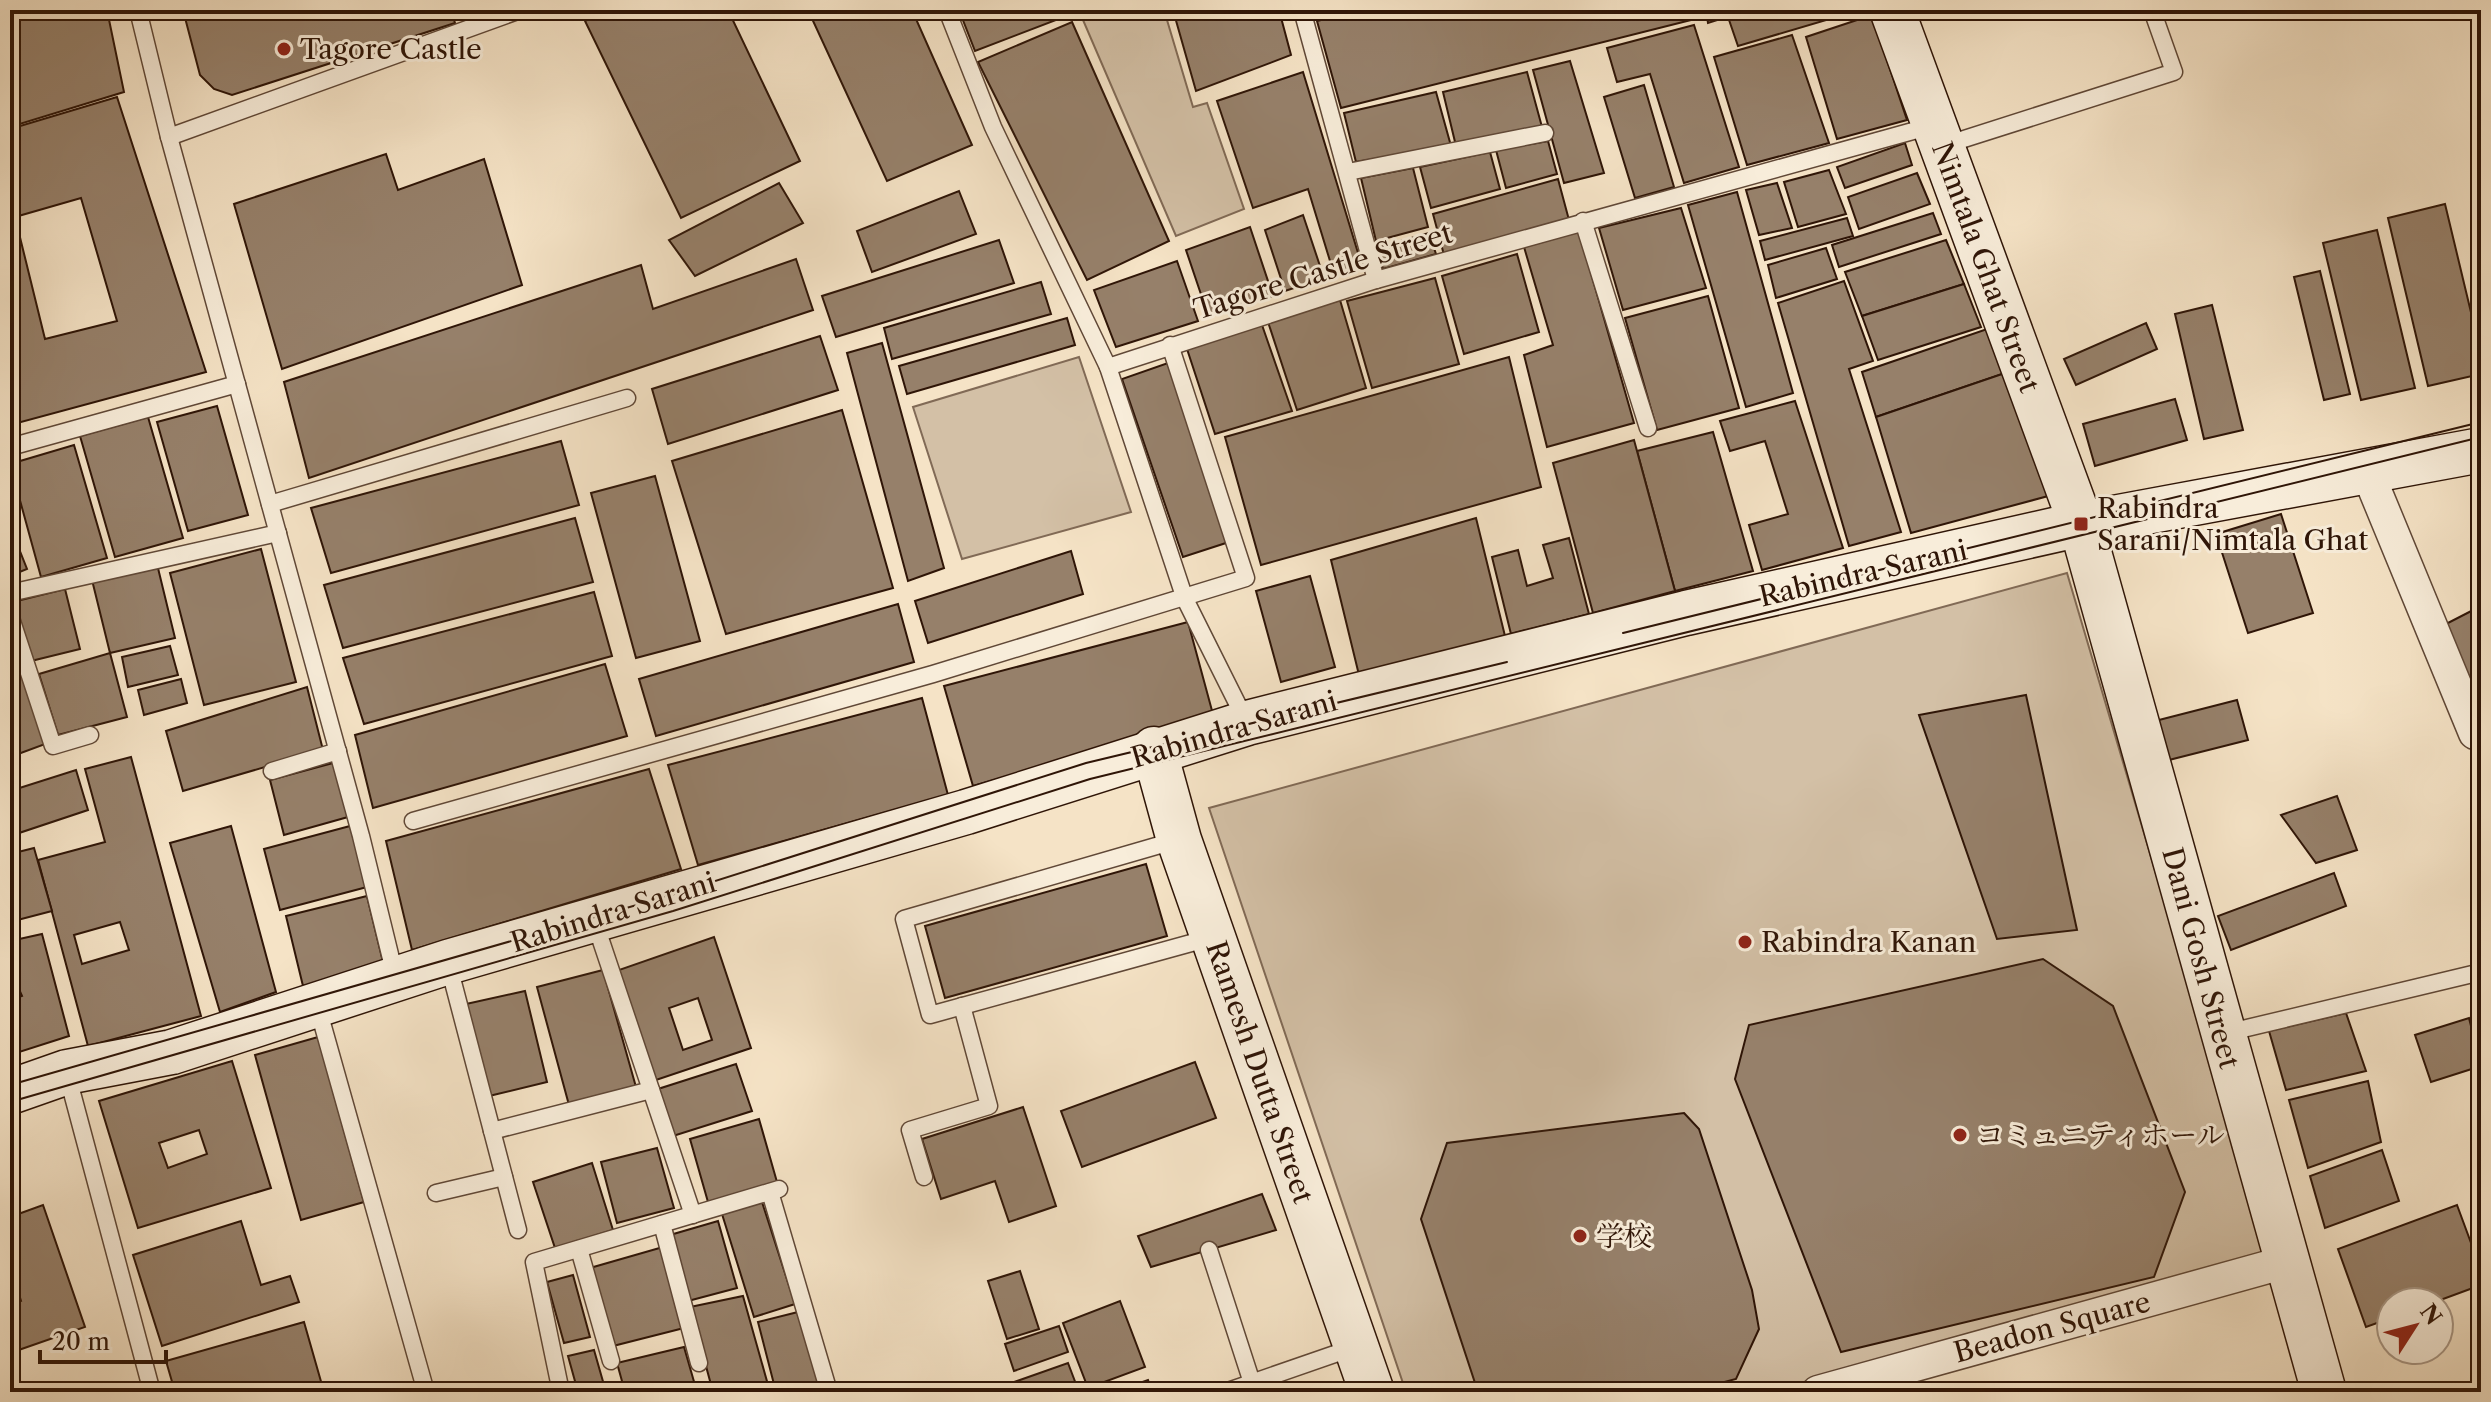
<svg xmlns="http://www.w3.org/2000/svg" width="2491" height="1402" font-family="'Libre Caslon Text','Noto Serif SC','Noto Serif JP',serif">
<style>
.green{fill:#d3c0a6;stroke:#816a56;stroke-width:2}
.building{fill:#96806a;stroke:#2f1507;stroke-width:2;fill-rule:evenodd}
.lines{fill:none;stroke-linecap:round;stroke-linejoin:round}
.lane-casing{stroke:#604837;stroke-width:19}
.street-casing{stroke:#604837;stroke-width:35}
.secondary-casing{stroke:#2f1507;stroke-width:47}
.lane{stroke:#f8edda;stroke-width:16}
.street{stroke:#f8edda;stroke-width:32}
.secondary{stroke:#f8edda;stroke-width:44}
.tram{stroke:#2f1507;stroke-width:2}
.poi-dot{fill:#8f2418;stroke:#f8edda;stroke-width:3}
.labels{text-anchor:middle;stroke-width:6;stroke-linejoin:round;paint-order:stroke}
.poi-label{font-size:28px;fill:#2f1507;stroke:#f8edda;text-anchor:start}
.street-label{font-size:28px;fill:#2f1507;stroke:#f8edda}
</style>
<rect width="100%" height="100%" fill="#f5e3c6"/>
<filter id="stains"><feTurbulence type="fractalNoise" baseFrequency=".0025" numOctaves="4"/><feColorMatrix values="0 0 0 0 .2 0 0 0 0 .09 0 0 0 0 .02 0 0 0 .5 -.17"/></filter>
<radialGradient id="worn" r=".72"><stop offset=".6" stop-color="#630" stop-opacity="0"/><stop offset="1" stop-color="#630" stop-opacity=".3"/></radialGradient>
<g class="green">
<polygon points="1106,10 1164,10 1193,107 1207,103 1244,209 1176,236 1083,20"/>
<polygon points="1079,357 1131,512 962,559 913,407"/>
<polygon points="2067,573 2276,1279 1851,1392 1406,1392 1209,808"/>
</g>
<g class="building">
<polygon points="10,10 107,10 124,92 10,127"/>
<polygon points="183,10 451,10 455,23 232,95 214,89 200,75"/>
<polygon points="608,10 728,10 800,161 681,218 585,21"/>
<polygon points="808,10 912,10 972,145 887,181"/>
<polygon points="959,10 1082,10 975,51"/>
<polygon points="1173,10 1279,10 1291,55 1196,91"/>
<polygon points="1362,10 1697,10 1699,18 1341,108 1317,21"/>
<polygon points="1706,10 1749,10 1708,23"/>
<polygon points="1750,10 1860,10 1738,46 1728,17"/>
<polygon points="1872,15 1907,120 1837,139 1806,37"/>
<polygon points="1072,22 1169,241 1087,280 978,62"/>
<polygon points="1694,25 1739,167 1684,183 1650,74 1617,82 1607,48"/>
<polygon points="1792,35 1829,143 1747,165 1714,57"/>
<polygon points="1570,61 1604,173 1564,183 1533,70"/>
<polygon points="1303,72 1362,266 1334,274 1308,189 1253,208 1217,101"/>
<polygon points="1527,72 1542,127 1456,146 1443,92"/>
<polygon points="1644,85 1674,187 1635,198 1604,97"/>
<polygon points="1436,92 1451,146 1356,162 1344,113"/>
<path d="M117,97L206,372L10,425V129ZM81,198L117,321L45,339L15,217Z"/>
<polygon points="1548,141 1557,174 1506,188 1496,150"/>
<polygon points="1905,143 1912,165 1845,188 1837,167"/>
<polygon points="1490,152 1500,189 1431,208 1420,167"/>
<polygon points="386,154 398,190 484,159 522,285 282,369 234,204"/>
<polygon points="1413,168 1428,227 1376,241 1361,178"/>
<polygon points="1829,170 1846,214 1798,227 1784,182"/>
<polygon points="1917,173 1930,204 1859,229 1848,197"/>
<polygon points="1558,179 1569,220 1444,255 1433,214"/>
<polygon points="779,183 803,223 695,276 669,240"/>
<polygon points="1777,183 1792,228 1759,235 1746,190"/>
<polygon points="959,191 976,234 872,272 857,231"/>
<polygon points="1737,192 1793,393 1746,407 1688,205"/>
<polygon points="2445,204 2481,354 2481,374 2428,386 2388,218"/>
<polygon points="1681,208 1706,288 1623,310 1599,228"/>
<polygon points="1933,213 1941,234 1839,267 1832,245"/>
<polygon points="1303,215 1324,278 1285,291 1265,230"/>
<polygon points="1847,218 1853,236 1765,260 1760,241"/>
<polygon points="1250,227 1273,296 1208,315 1186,250"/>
<polygon points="2377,230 2415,388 2361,400 2323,243"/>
<polygon points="1579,231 1634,423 1547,447 1524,355 1553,345 1524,247"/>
<polygon points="1429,233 1436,254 1383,269 1376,248"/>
<polygon points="999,240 1014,283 836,337 822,296"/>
<polygon points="1946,240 1964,284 1862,316 1845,272"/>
<polygon points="1826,248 1837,279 1776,298 1768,265"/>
<polygon points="1517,254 1539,332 1464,354 1442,276"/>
<polygon points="796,259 813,310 309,478 284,382 641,265 653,309"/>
<polygon points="1177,261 1198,321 1116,347 1094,290"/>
<polygon points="2320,271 2350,394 2324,400 2294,277"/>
<polygon points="1435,278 1459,364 1372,388 1347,301"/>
<polygon points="1844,281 1873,361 1849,369 1901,532 1849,546 1778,303"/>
<polygon points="1041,282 1051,314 892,359 884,328"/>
<polygon points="1964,284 1981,327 1878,360 1862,316"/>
<polygon points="1708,296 1739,408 1657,430 1625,318"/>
<polygon points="1340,300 1366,388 1297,410 1268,322"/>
<polygon points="2212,305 2243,430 2204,439 2175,314"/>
<polygon points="1067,318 1075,345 907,394 899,366"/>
<polygon points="2146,323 2157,349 2076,385 2064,359"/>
<polygon points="1262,325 1292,411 1215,434 1187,349"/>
<polygon points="1993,327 2008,372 1876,417 1862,372"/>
<polygon points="820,336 838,390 668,444 652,389"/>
<polygon points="882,343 944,568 908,581 847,353"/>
<polygon points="1509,357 1541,487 1261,565 1225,437"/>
<polygon points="1168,363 1232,541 1183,557 1122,379"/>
<polygon points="2008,372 2052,495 1911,533 1876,417"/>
<polygon points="2175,399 2187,440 2095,466 2083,424"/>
<polygon points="1795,401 1843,548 1762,570 1749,525 1788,514 1765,441 1730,451 1720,421"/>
<polygon points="217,406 248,515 188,531 157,422"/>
<polygon points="842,410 893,588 726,634 672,461"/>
<polygon points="148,417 183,538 115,557 80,436"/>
<polygon points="1713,432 1753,571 1675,591 1637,451"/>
<polygon points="1634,440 1675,591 1593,613 1553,463"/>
<polygon points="561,441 579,505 331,573 311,508"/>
<polygon points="74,445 107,558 41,577 10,464"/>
<polygon points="655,476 700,641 636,658 591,493"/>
<polygon points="2281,514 2313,613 2248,633 2216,534"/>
<polygon points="575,518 593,582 343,648 324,585"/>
<polygon points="1476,518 1505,636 1359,675 1331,560"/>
<polygon points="10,526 27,569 10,576"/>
<polygon points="1569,538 1589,614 1511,634 1492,557 1518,550 1527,586 1553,578 1543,545"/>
<polygon points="261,549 296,682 204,705 170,573"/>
<polygon points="1071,551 1083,594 928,643 915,601"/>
<polygon points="157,564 175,638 110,653 92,580"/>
<polygon points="1310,576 1335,667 1281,682 1256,591"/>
<polygon points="65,589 80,649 27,662 13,602"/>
<polygon points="594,592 612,656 364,724 343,658"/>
<polygon points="898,604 914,662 656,736 639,679"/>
<polygon points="2481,606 2481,701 2444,625"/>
<polygon points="1188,622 1214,718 973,786 944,686"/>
<polygon points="10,637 48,743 10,757"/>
<polygon points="170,646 178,675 128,687 122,657"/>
<polygon points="110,653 127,717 58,735 39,674"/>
<polygon points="605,664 627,736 373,808 355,735"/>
<polygon points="181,679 187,703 144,715 138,690"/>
<polygon points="307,687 323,750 183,791 166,731"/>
<polygon points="2026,695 2077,930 1997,939 1919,715"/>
<polygon points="922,698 948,795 698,865 668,765"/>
<polygon points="2237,700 2248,740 2165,761 2155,721"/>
<path d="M131,757L201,1016L88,1046L38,860L105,842L85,769ZM120,922L129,950L82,964L74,935Z"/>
<polygon points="333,763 348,817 284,835 270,780"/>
<polygon points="649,769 681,869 412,950 386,841"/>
<polygon points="76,770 88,810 10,836 10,791"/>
<polygon points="2337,796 2357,850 2316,863 2281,815"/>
<polygon points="231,826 276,992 220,1012 170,843"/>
<polygon points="350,826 367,887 280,910 264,849"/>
<polygon points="34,848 52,911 10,922 10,854"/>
<polygon points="1146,864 1167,936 945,998 925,926"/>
<polygon points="2334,873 2346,906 2231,950 2218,916"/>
<polygon points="367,896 384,966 303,986 286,916"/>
<polygon points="42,934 69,1036 10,1055 10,1000 22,996 10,969 10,941"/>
<path d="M714,937L751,1048L653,1081L616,971ZM698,998L712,1040L683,1050L669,1008Z"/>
<polygon points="2043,959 2113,1006 2185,1192 2154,1277 1841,1352 1735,1079 1749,1025"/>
<polygon points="603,970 636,1087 569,1105 537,987"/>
<polygon points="525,991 547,1082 489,1096 466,1004"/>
<polygon points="2346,1013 2366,1071 2286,1090 2269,1031"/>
<polygon points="2469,1018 2481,1066 2431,1082 2415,1035"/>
<polygon points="318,1037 364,1202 301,1220 255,1055"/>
<path d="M232,1061L271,1188L138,1228L99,1101ZM199,1130L207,1154L168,1168L159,1143Z"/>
<polygon points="1195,1062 1216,1118 1082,1167 1061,1111"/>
<polygon points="736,1064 752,1111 673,1136 658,1089"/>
<polygon points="2368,1081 2381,1142 2308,1168 2289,1100"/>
<polygon points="1023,1107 1056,1206 1009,1222 995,1181 941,1199 922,1139"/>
<polygon points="1684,1113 1699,1129 1752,1290 1759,1329 1736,1379 1686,1392 1478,1392 1421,1219 1447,1143"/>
<polygon points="759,1119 777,1182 708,1202 690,1139"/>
<polygon points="657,1148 674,1208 617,1223 601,1162"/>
<polygon points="2382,1150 2399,1201 2325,1228 2310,1176"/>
<polygon points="592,1163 613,1230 555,1248 533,1182"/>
<polygon points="1262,1194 1276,1230 1151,1267 1138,1236"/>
<polygon points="762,1202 795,1304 754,1317 722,1214"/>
<polygon points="43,1205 85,1327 10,1353 10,1305 21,1301 14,1278 10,1279 10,1217"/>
<polygon points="2457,1205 2481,1270 2481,1285 2435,1302 2391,1302 2391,1318 2366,1327 2338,1249"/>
<polygon points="241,1221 261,1285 290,1276 299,1302 162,1346 133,1255"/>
<polygon points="718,1221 737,1288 688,1301 670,1235"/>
<polygon points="663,1247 684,1328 613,1346 590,1268"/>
<polygon points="1020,1271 1039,1329 1007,1339 988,1281"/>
<polygon points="573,1275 590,1337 564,1343 547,1282"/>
<polygon points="743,1296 770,1392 713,1392 690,1307"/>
<polygon points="1120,1301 1145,1367 1088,1388 1063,1323"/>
<polygon points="802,1311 823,1392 776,1392 758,1322"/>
<polygon points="304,1322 324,1392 175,1392 166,1361"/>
<polygon points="1059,1326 1068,1352 1014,1371 1005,1344"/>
<polygon points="684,1347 697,1392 625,1392 617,1363"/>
<polygon points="594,1350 606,1392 578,1392 568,1356"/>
<polygon points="1068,1363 1079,1392 1002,1392 1000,1387"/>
<polygon points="1148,1380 1152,1392 1114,1392"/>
</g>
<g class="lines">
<g class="lane-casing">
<g id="lane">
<polyline points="138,10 169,137 361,836 396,979"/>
<polyline points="947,10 993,127 1108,367 1376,280 1931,126"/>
<polyline points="1302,10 1376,280"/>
<polyline points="169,137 520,10"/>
<polyline points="1942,146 2174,72 2152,10"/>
<polyline points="1348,172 1545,133"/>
<polyline points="1583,221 1648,428"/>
<polyline points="1108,367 1185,599 1247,723"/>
<polyline points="10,447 237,384"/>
<polyline points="270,504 627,398"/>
<polyline points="10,593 278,533"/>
<polyline points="10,615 53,746 90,735"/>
<polyline points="272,771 338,751"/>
<polyline points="413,821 933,674 1246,578 1170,345"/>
<polyline points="1177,840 904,919 930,1015 1213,937"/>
<polyline points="594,920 693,1215"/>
<polyline points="448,963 518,1230"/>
<polyline points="317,1005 426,1392"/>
<polyline points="2226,1033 2481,972"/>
<polyline points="67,1074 152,1392"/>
<polyline points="492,1131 651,1090"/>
<polyline points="924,1177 910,1130 989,1106 962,1006"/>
<polyline points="770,1192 829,1392"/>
<polyline points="436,1193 504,1177"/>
<polyline points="662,1224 699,1363"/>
<polyline points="579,1249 611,1361"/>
<polyline points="1209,1250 1255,1392"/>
<polyline points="561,1392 534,1262 779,1189"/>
<polyline points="1225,1392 1355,1347"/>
</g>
</g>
<g class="street-casing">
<g id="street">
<polyline points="2367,471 2475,733"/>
<polyline points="1818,1392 2286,1262"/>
</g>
</g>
<g class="secondary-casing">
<g id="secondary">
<polyline points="1892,10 2081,524 2324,1392"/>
<polyline points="1154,749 1179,840 1372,1392"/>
<polyline points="10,1092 67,1072 172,1052 448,962 966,812 1247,723 1686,613 2081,524 2481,450"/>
</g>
</g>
<use href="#lane" class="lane"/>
<use href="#street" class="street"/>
<use href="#secondary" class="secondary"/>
<g class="tram">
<polyline points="1623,633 2481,422"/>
<polyline points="10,1085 668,896 1086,763 1507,662"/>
<polyline points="10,1102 673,911 1090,779 2481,437"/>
</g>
</g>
<g class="poi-dot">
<circle cx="284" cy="49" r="8"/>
<rect x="2073" y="516" width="16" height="16" rx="4"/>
<circle cx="1745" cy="942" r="8"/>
<circle cx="1960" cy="1135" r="8"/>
<circle cx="1580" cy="1236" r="8"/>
</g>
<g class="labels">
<g class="poi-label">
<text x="300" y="59">Tagore Castle</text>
<text x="2097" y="518">Rabindra<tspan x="2097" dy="32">Sarani/Nimtala Ghat</tspan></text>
<text x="1761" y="952">Rabindra Kanan</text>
<text x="1976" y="1145">コミュニティホール</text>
<text x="1596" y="1246">学校</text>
</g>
<g class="street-label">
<text transform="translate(1986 267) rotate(70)" y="10">Nimtala Ghat Street</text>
<text transform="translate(1323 271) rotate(-17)" y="10">Tagore Castle Street</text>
<text transform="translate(1863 573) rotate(-13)" y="10">Rabindra Sarani</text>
<text transform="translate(1234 729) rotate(-16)" y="10">Rabindra Sarani</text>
<text transform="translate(613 912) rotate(-17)" y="10">Rabindra Sarani</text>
<text transform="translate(2201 958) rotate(75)" y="10">Dani Gosh Street</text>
<text transform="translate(1260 1072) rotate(71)" y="10">Ramesh Dutta Street</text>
<text transform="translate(2052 1327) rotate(-15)" y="10">Beadon Square</text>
</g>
</g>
<rect width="2491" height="1402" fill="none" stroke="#f5e3c6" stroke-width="40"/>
<rect x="12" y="12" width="2467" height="1378" fill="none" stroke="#2f1507" stroke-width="4"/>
<rect x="20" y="20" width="2451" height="1362" fill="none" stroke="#2f1507" stroke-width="2"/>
<g transform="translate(2415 1326) rotate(54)"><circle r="38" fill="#f8edda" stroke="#a89786" stroke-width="2"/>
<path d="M0-6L14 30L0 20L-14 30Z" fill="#8f2418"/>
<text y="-12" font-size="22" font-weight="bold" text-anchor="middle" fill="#2f1507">N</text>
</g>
<path d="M40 1350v12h126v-12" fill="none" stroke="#2f1507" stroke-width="4"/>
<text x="52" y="1350" font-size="24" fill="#2f1507" stroke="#f8edda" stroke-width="6" paint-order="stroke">20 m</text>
<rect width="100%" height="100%" filter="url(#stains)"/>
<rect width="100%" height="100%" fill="url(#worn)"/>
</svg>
